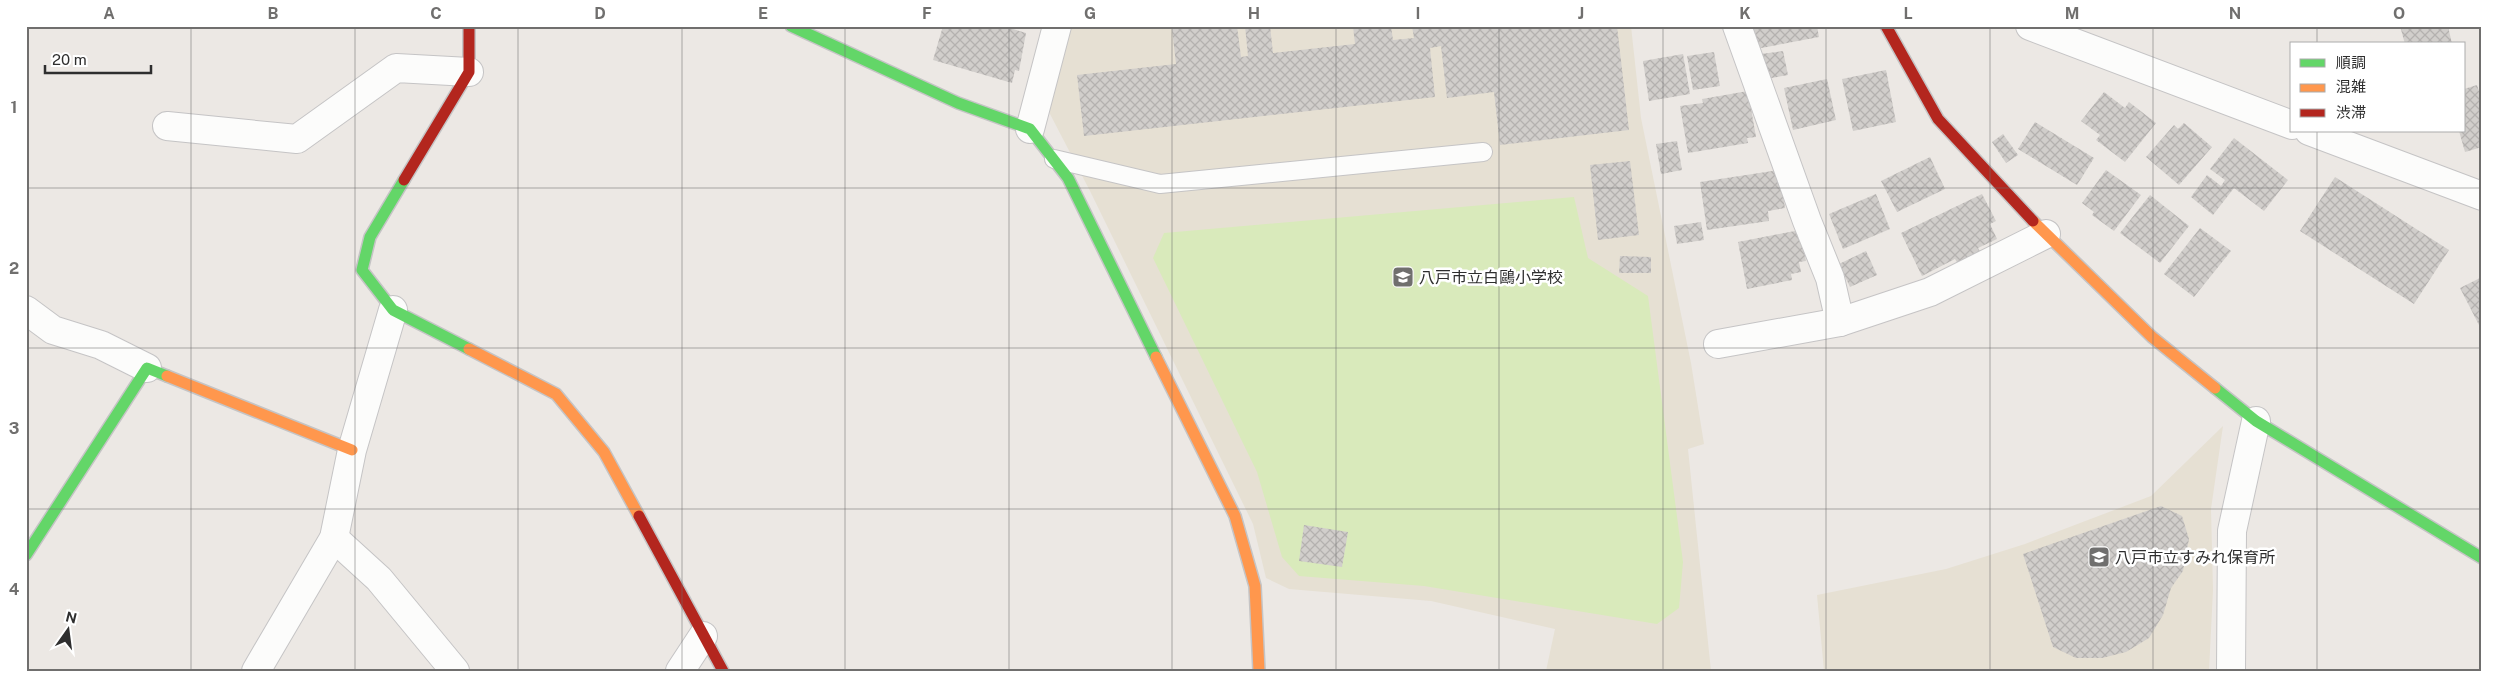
<svg xmlns="http://www.w3.org/2000/svg" width="2508" height="697" font-family="'Public Sans','Noto Sans JP',sans-serif">
<style>
.education{fill:#e6e0d3}
.pitch{fill:#d9eabb}
.building{fill:url(#building-cross-hatch)}
.lines{fill:none;stroke-linecap:round;stroke-linejoin:round}
.lane-casing{stroke:#c5c4c5;stroke-width:20}
.street-casing{stroke:#c5c4c5;stroke-width:30}
.fast-casing{stroke:#c5c4c5;stroke-width:14}
.slow-casing{stroke:#c5c4c5;stroke-width:14}
.jam-casing{stroke:#c5c4c5;stroke-width:14}
.lane{stroke:#fcfcfb;stroke-width:18}
.street{stroke:#fcfcfb;stroke-width:28}
.fast{stroke:#63d668;stroke-width:11}
.slow{stroke:#ff974d;stroke-width:11}
.jam{stroke:#b3261e;stroke-width:11}
.grid{fill:none;stroke:#706f6e;stroke-width:1;stroke-opacity:0.55}
.labels{text-anchor:middle;stroke-width:5;stroke-linejoin:round;paint-order:stroke}
.poi-label{font-size:16px;fill:#2e2e2e;stroke:#fff;text-anchor:start}
.neatline{fill:none;stroke:#706f6e;stroke-width:2}
.grid-label{font-size:16px;text-anchor:middle;font-weight:bold;fill:#706f6e}
</style>
<defs>
<pattern id="building-cross-hatch" width="8" height="8" patternUnits="userSpaceOnUse" patternTransform="scale(1.25)"><rect width="8" height="8" fill="#d1cecb"/><path d="M0 0l8 8M0 8l8-8" fill="none" stroke="#b4b1af"/></pattern>
</defs>
<rect width="100%" height="100%" fill="#ece8e4"/>
<g class="education">
<polygon points="1070,26 1631,26 1641,118 1691,363 1704,444 1688,449 1711,671 1546,671 1555,629 1431,601 1289,589 1266,578 1253,524 1090,191 1050,114 1049,103"/>
<polygon points="2223,426 2211,509 2213,590 2209,671 1824,671 1817,595 1946,569 2025,544 2151,496"/>
</g>
<polygon class="pitch" points="1574,197 1588,258 1648,296 1683,562 1679,608 1657,624 1424,586 1299,576 1282,557 1257,472 1153,258 1164,233"/>
<g class="building">
<polygon points="943,26 1003,26 1026,33 1019,71 1015,70 1012,83 933,60"/>
<polygon points="1194,26 1237,26 1241,57 1248,56 1245,26 1270,26 1273,53 1355,44 1353,26 1391,26 1393,40 1414,38 1412,26 1617,26 1629,130 1500,145 1494,92 1447,98 1441,46 1430,48 1435,97 1084,136 1077,75 1176,64 1172,29"/>
<polygon points="1745,26 1817,26 1819,37 1756,49"/>
<polygon points="2400,26 2448,26 2452,44 2405,44"/>
<polygon points="1783,51 1788,75 1766,79 1761,54"/>
<polygon points="1714,52 1720,86 1693,90 1687,56"/>
<polygon points="1683,54 1690,94 1649,101 1643,61"/>
<polygon points="1886,70 1896,122 1853,131 1842,79"/>
<polygon points="1827,79 1836,120 1793,130 1784,88"/>
<polygon points="2477,85 2482,101 2482,147 2465,152 2459,131 2464,131 2464,89"/>
<polygon points="1748,91 1756,137 1747,138 1748,143 1688,153 1680,106 1703,103 1702,99"/>
<polygon points="2104,92 2125,108 2129,102 2156,123 2125,162 2096,140 2100,135 2081,121"/>
<polygon points="2035,122 2094,158 2077,185 2018,149"/>
<polygon points="2184,123 2212,147 2179,185 2146,157 2174,125 2178,129"/>
<polygon points="2003,134 2018,155 2006,163 1992,142"/>
<polygon points="2234,138 2288,180 2264,211 2234,188 2213,215 2191,197 2207,175 2221,186 2225,180 2210,169"/>
<polygon points="1677,141 1682,170 1661,174 1656,144"/>
<polygon points="1930,157 1945,189 1897,212 1881,181"/>
<polygon points="1630,161 1639,235 1598,240 1590,165"/>
<polygon points="1779,170 1785,208 1768,211 1769,221 1707,230 1700,182"/>
<polygon points="2106,170 2141,195 2114,231 2092,215 2094,212 2082,203"/>
<polygon points="2335,177 2449,250 2414,304 2300,231"/>
<polygon points="1876,194 1890,229 1843,249 1829,214"/>
<polygon points="1982,194 1996,221 1990,224 1997,239 1978,248 1981,253 1958,264 1955,259 1922,276 1901,233"/>
<polygon points="2150,195 2189,226 2160,263 2120,233"/>
<polygon points="1701,222 1704,240 1677,244 1674,226"/>
<polygon points="2200,228 2231,251 2194,297 2164,274"/>
<polygon points="1800,230 1806,261 1799,262 1801,272 1791,274 1792,280 1747,289 1738,242"/>
<polygon points="1866,251 1877,275 1850,287 1839,264"/>
<polygon points="1620,256 1651,257 1651,273 1619,273"/>
<polygon points="2482,277 2482,331 2460,288"/>
<polygon points="2161,506 2182,516 2189,539 2183,571 2171,588 2163,615 2149,638 2126,652 2102,658 2076,658 2053,647 2023,554"/>
<polygon points="1304,525 1348,532 1342,567 1299,561"/>
</g>
<g class="lines">
<g class="lane-casing">
<polyline id="lane" points="1054,159 1160,184 1483,152"/>
</g>
<g class="street-casing">
<g id="street">
<polyline points="1737,26 1807,221 1830,278 1840,322"/>
<polyline points="2030,26 2292,125"/>
<polyline points="167,126 297,139 396,68 469,72"/>
<polyline points="1030,129 1057,26"/>
<polyline points="2309,131 2482,196"/>
<polyline points="26,310 53,330 101,345 147,368"/>
<polyline points="1718,344 1840,322 1930,292 2046,234"/>
<polyline points="334,538 379,579 455,671"/>
<polyline points="256,671 334,538 352,450 393,310"/>
<polyline points="680,671 703,636"/>
<polyline points="2231,671 2232,531 2256,421"/>
</g>
</g>
<g class="fast-casing">
<g id="fast">
<polyline points="791,26 958,103 1030,129 1068,178 1156,357"/>
<polyline points="404,180 370,237 362,270 393,310 469,349"/>
<polyline points="2215,388 2256,421 2482,558"/>
<polyline points="26,555 147,368 167,376"/>
</g>
</g>
<g class="slow-casing">
<g id="slow">
<polyline points="2033,221 2152,337 2215,388"/>
<polyline points="469,349 556,394 604,452 639,516"/>
<polyline points="1156,357 1235,516 1255,586 1259,671"/>
<polyline points="167,376 352,450"/>
</g>
</g>
<g class="jam-casing">
<g id="jam">
<polyline points="1886,26 1938,119 2033,221"/>
<polyline points="404,180 469,72 469,26"/>
<polyline points="639,516 723,671"/>
</g>
</g>
<use href="#lane" class="lane"/>
<use href="#street" class="street"/>
<use href="#fast" class="fast"/>
<use href="#slow" class="slow"/>
<use href="#jam" class="jam"/>
</g>
<path class="grid" d="M191,26V671M355,26V671M518,26V671M682,26V671M845,26V671M1009,26V671M1172,26V671M1336,26V671M1499,26V671M1663,26V671M1826,26V671M1990,26V671M2153,26V671M2317,26V44M2317,131V671M26,188H2482M26,348H2482M26,509H2482"/>
<defs>
<g id="school-square" transform="scale(1.125)"><rect x="-9" y="-9" width="18" height="18" rx="4" fill="#706f6e" stroke="#fff"/><path d="M0-5L7-2L0 1L-7-2ZM-4 1L0 2.5L4 1V4Q0 6-4 4Z" fill="#fff"/></g>
</defs>
<g fill-rule="evenodd">
<use href="#school-square" x="1403" y="277"/>
<use href="#school-square" x="2099" y="557"/>
</g>
<g class="labels">
<g class="poi-label">
<text x="1419" y="283">八戸市立白鷗小学校</text>
<text x="2115" y="563">八戸市立すみれ保育所</text>
</g>
</g>
<rect width="2508" height="697" fill="none" stroke="#ffffff" stroke-width="55"/>
<rect x="2290" y="42" width="175" height="90" fill="#ffffff" stroke="#ababab"/>
<rect x="2300" y="59" width="25" height="8" fill="#63d668" stroke="#ababab"/>
<text x="2336" y="68" font-size="15" fill="#2e2e2e">順調</text>
<rect x="2300" y="84" width="25" height="8" fill="#ff974d" stroke="#ababab"/>
<text x="2336" y="92" font-size="15" fill="#2e2e2e">混雑</text>
<rect x="2300" y="109" width="25" height="8" fill="#b3261e" stroke="#ababab"/>
<text x="2336" y="118" font-size="15" fill="#2e2e2e">渋滞</text>
<g transform="translate(68 630) rotate(14)" stroke="#ffffff" stroke-width="4" paint-order="stroke">
<path d="M0-4L9 19L0 12L-9 19Z" fill="#2e2e2e"/>
<text y="-8" font-size="14" font-weight="bold" text-anchor="middle" fill="#2e2e2e">N</text>
</g>
<path d="M45 65v8h106v-8" fill="none" stroke="#2e2e2e" stroke-width="2.5"/>
<text x="52" y="65" font-size="15" fill="#2e2e2e" stroke="#ffffff" stroke-width="4" paint-order="stroke">20 m</text>
<rect x="28" y="28" width="2452" height="642" class="neatline"/>
<g class="grid-label">
<text x="109" y="19">A</text>
<text x="273" y="19">B</text>
<text x="436" y="19">C</text>
<text x="600" y="19">D</text>
<text x="763" y="19">E</text>
<text x="927" y="19">F</text>
<text x="1090" y="19">G</text>
<text x="1254" y="19">H</text>
<text x="1418" y="19">I</text>
<text x="1581" y="19">J</text>
<text x="1745" y="19">K</text>
<text x="1908" y="19">L</text>
<text x="2072" y="19">M</text>
<text x="2235" y="19">N</text>
<text x="2399" y="19">O</text>
<text x="14" y="113">1</text>
<text x="14" y="274">2</text>
<text x="14" y="434">3</text>
<text x="14" y="595">4</text>
</g>
</svg>
